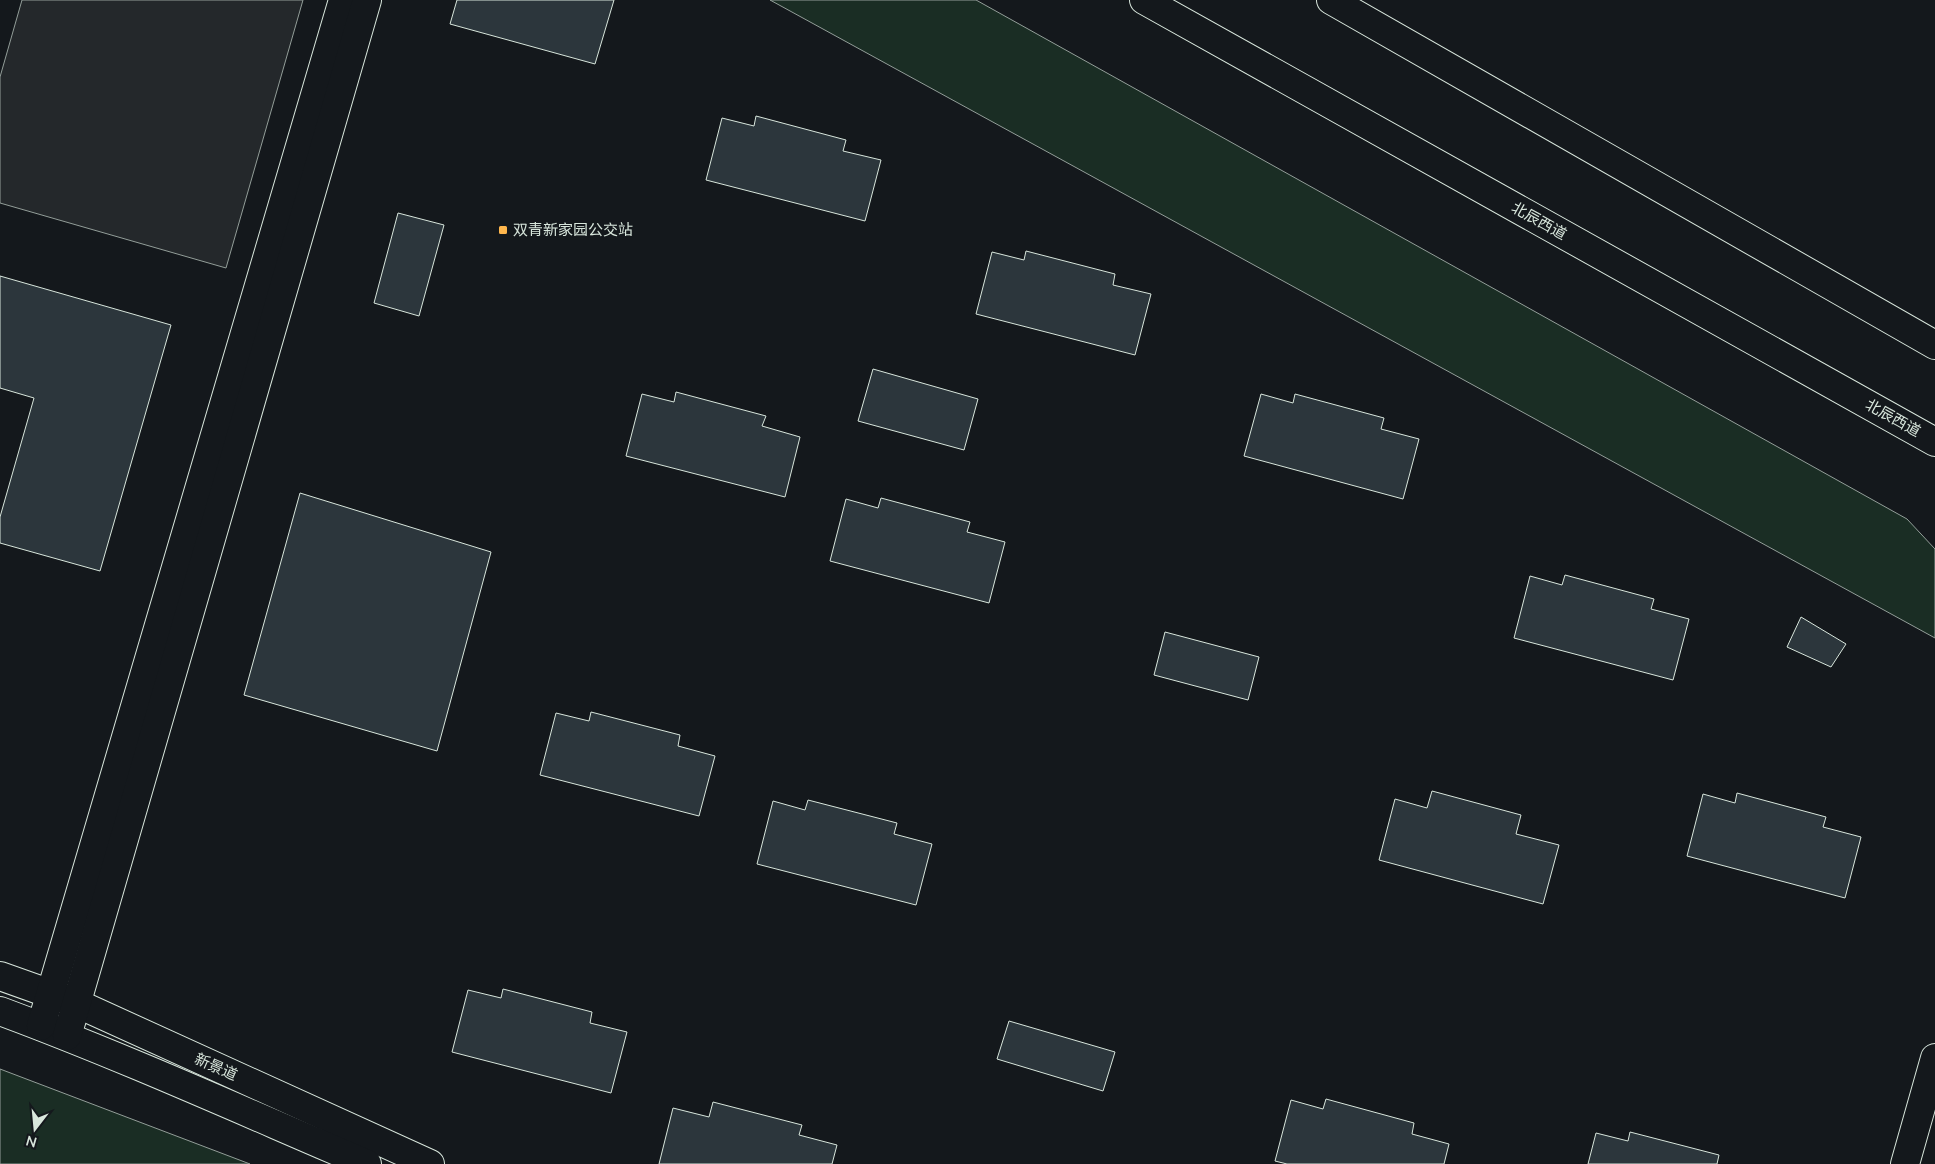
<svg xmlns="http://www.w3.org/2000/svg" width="1935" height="1164" font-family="'Nunito Sans','Noto Sans SC',sans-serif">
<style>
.green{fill:#1a2d24;stroke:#939e99}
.parking{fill:#24282b;stroke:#939e99}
.building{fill:#2c363c;stroke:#d8e6dc}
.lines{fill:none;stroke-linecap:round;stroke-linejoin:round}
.tertiary-casing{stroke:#d8e6dc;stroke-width:30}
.primary-casing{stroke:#d8e6dc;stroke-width:30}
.tertiary{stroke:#14181c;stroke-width:28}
.primary{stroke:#14181c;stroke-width:28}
.poi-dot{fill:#ffb74d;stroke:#14181c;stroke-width:2}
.labels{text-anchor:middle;stroke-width:4;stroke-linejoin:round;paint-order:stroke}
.street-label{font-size:15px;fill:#d8e6dc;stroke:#14181c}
.poi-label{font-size:15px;fill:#d8e6dc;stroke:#14181c;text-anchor:start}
</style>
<rect width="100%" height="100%" fill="#14181c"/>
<g class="green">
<polygon points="770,0 976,0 1907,519 1935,549 1935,638"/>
<polygon points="0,1069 250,1164 0,1164"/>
</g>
<polygon class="parking" points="22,0 303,0 226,268 0,203 0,77"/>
<g class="building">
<polygon points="457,0 614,0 595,64 450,24"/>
<polygon points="756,116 846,140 843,151 881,160 865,221 706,180 722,118 754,126"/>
<polygon points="398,213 444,225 419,316 374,303"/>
<polygon points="1026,251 1115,274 1113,285 1151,294 1135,355 976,314 992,252 1024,260"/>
<polygon points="0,276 171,325 100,571 0,543 0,517 34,398 0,388"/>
<polygon points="873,369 978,399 964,450 858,421"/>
<polygon points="676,392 766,416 762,426 800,437 785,497 626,456 642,394 674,402"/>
<polygon points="1261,394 1293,403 1295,394 1384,418 1381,429 1419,439 1403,499 1244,456"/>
<polygon points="300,493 491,552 437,751 244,695"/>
<polygon points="881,498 970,522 967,532 1005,542 989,603 830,561 846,499 878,508"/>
<polygon points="1565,575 1654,599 1651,609 1689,619 1673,680 1514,638 1530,576 1562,585"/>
<polygon points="1801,617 1846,644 1831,667 1787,647"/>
<polygon points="1165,632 1259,657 1248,700 1154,675"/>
<polygon points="591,712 680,735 678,746 715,756 699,816 540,775 556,713 589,721"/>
<polygon points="1432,791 1521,815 1516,834 1559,845 1543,904 1379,860 1395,799 1427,808"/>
<polygon points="1737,793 1826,817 1823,827 1861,837 1845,898 1687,856 1703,794 1735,803"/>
<polygon points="808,800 897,823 894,834 932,844 916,905 757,864 773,801 805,810"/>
<polygon points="503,989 592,1012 590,1023 627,1032 611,1093 452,1052 468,990 501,998"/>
<polygon points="1009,1021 1115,1052 1103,1091 997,1059"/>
<polygon points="1326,1099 1414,1123 1412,1134 1449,1144 1444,1164 1287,1164 1275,1161 1291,1100 1323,1109"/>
<polygon points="713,1102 802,1125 799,1135 837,1145 832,1164 659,1164 673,1108 709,1117"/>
<polygon points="1630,1132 1719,1155 1717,1164 1588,1164 1596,1133 1628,1141"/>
</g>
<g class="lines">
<g class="tertiary-casing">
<g id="tertiary">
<polyline points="0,976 76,1003 430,1164"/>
<path d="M0,1011C124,1057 245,1112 367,1164"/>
<polyline points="41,1026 343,0"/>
<polyline points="67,1036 367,0"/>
<polyline points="1905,1164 1935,1058"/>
</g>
</g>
<g class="primary-casing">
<g id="primary">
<polyline points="1144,0 1935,442"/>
<polyline points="1331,0 1935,345"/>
</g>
</g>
<use href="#tertiary" class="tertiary"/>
<use href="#primary" class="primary"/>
</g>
<rect class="poi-dot" x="498" y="225" width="10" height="10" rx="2.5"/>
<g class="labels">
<g class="street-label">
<text transform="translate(1539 221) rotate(29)" y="5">北辰西道</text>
<text transform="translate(1893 418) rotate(29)" y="5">北辰西道</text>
<text transform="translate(216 1067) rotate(24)" y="5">新景道</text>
</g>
<g class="poi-label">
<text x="513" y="235">双青新家园公交站</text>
</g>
</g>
<g transform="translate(35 1129) rotate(196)" stroke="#14181c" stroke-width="4" paint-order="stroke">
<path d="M0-4L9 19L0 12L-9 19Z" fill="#d8e6dc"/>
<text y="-8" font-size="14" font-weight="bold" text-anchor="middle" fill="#d8e6dc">N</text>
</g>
</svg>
